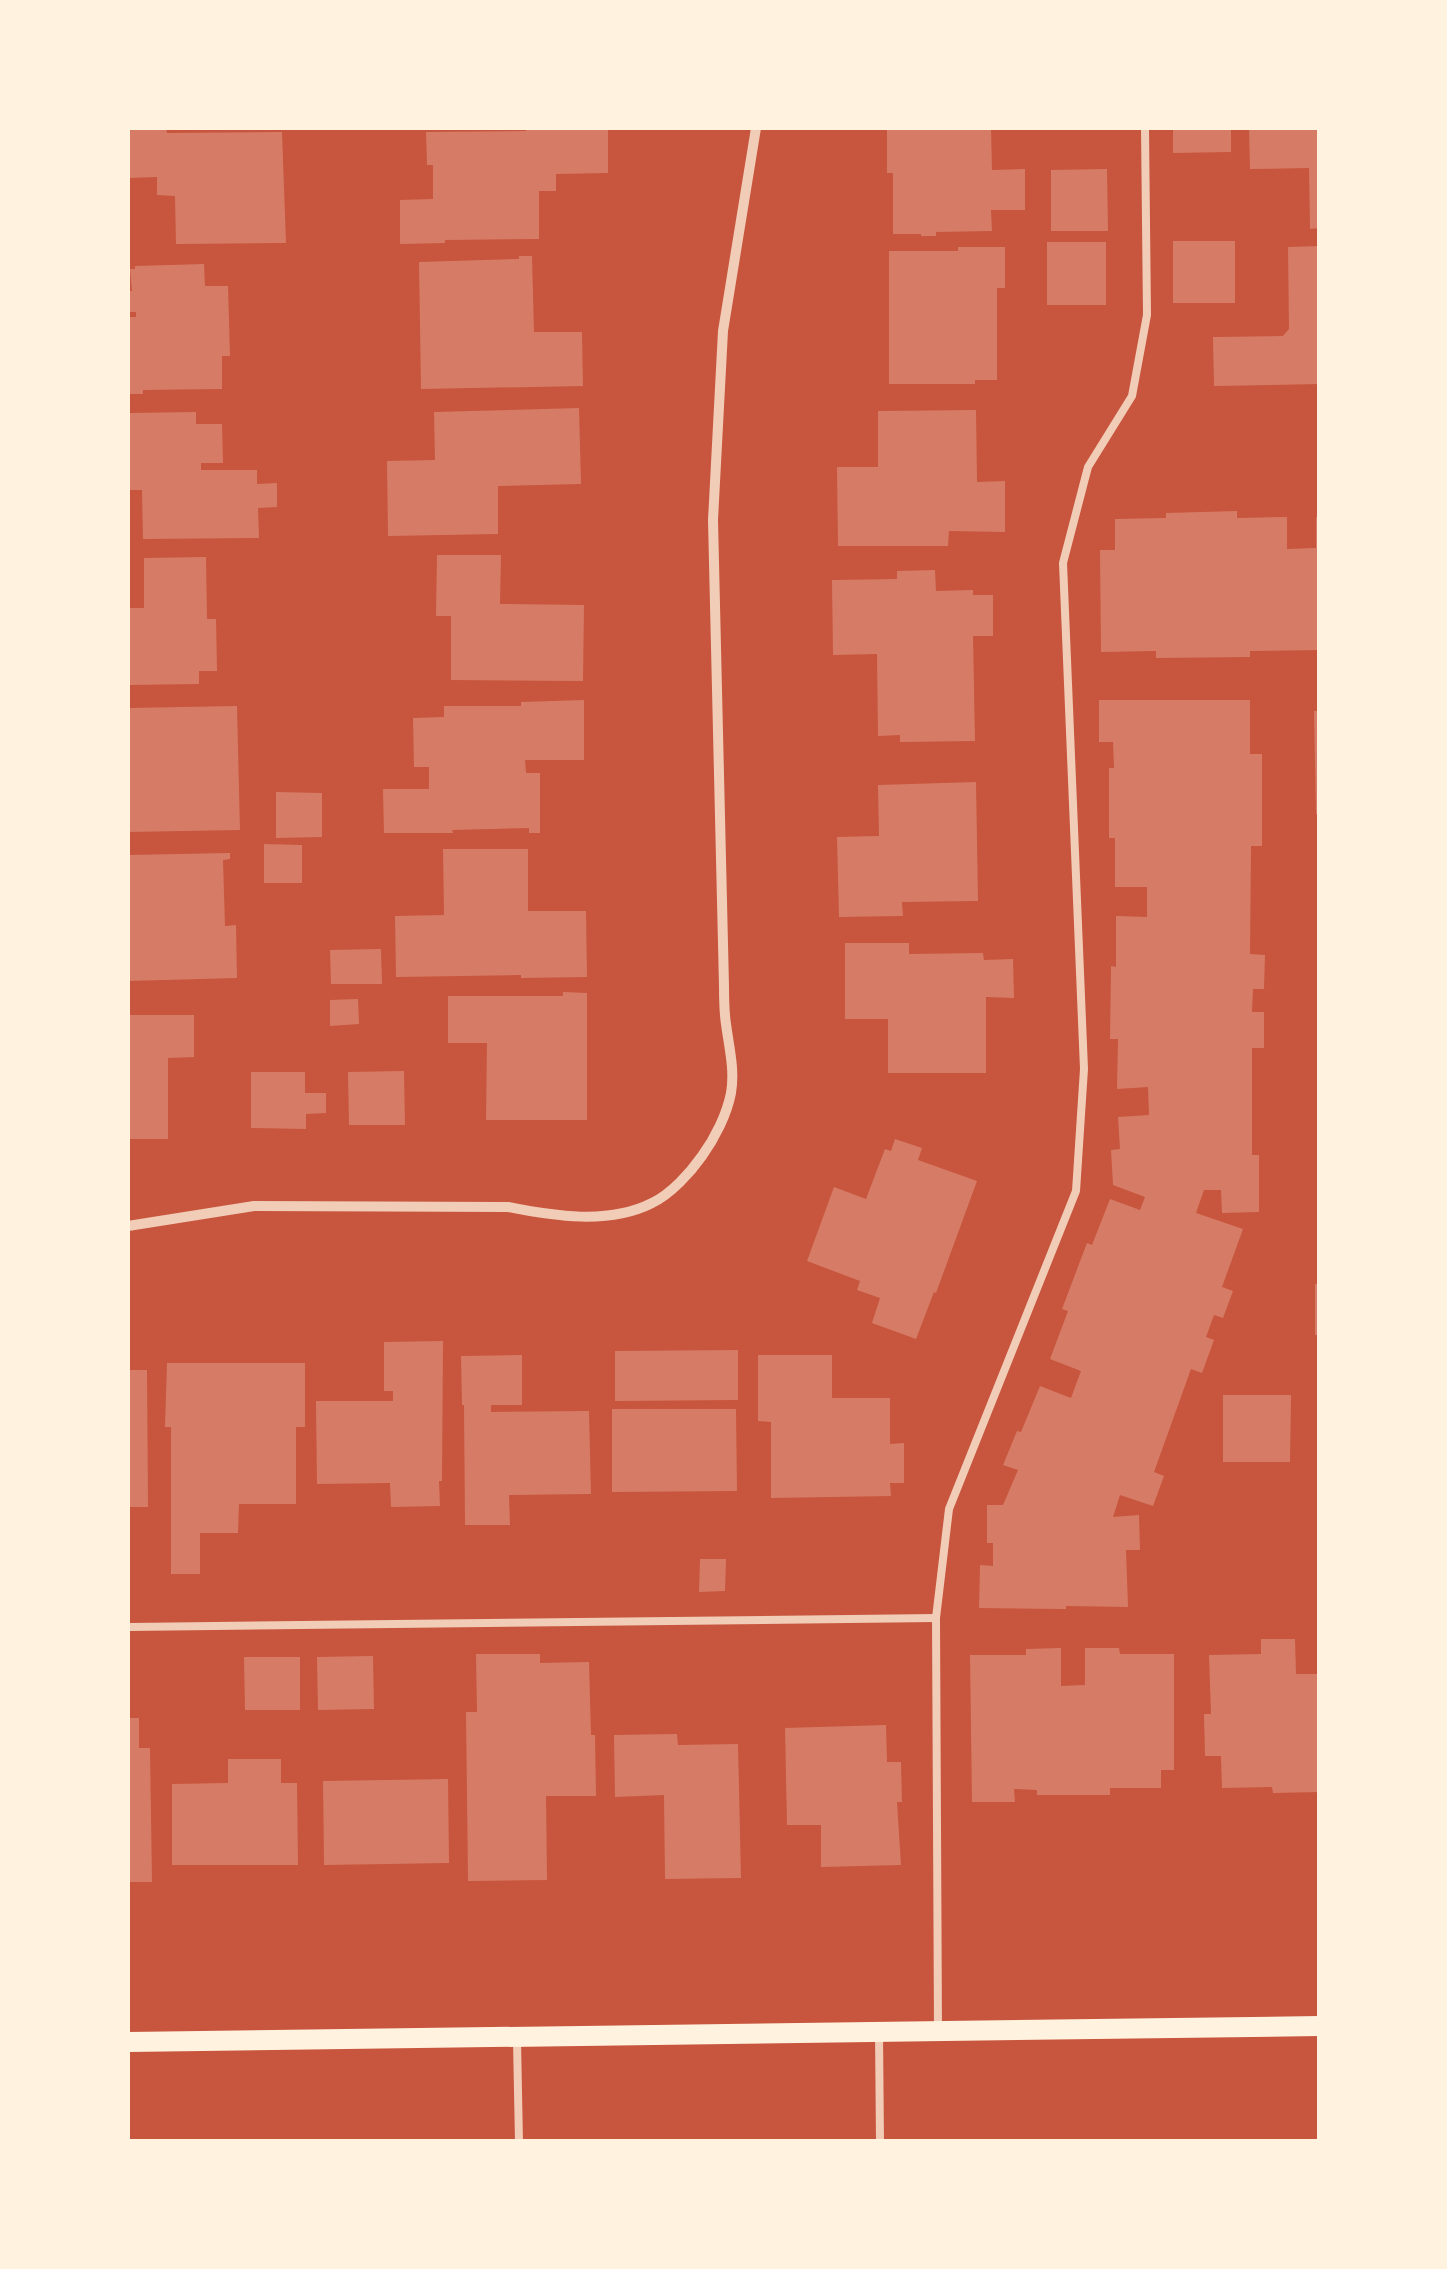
<svg xmlns="http://www.w3.org/2000/svg" width="1447" height="2269" font-family="Arial,sans-serif">
<style>
.building{fill:#d67c66}
.lines{fill:none;stroke-linecap:round;stroke-linejoin:round}
.service{stroke:#f1ccb7;stroke-width:8}
.minor{stroke:#f1ccb7;stroke-width:10}
.secondary{stroke:#fff3e0;stroke-width:20}
</style>
<rect width="100%" height="100%" fill="#c8553d"/>
<g class="building">
<polygon points="128,128 166,128 167,133 282,132 286,243 176,244 175,196 157,195 157,177 128,178"/>
<polygon points="549,128 608,128 608,173 556,174 556,191 539,191 539,239 445,240 445,243 400,244 400,200 433,199 433,165 427,165 426,132 526,131 526,129"/>
<polygon points="887,128 991,128 992,170 1025,169 1025,210 991,210 992,231 936,232 936,236 921,236 921,234 893,234 893,173 887,173"/>
<polygon points="1173,128 1231,128 1231,152 1173,153"/>
<polygon points="1249,128 1320,128 1320,228 1310,229 1309,168 1250,169"/>
<polygon points="1107,169 1108,231 1051,231 1051,170"/>
<rect x="1173" y="241" width="62" height="62"/>
<rect x="1047" y="242" width="59" height="63"/>
<polygon points="1320,246 1320,384 1214,386 1213,337 1283,336 1289,329 1288,247"/>
<polygon points="958,247 1005,247 1005,288 997,288 997,380 975,380 975,384 889,384 889,251 958,251"/>
<polygon points="519,256 532,256 534,332 582,332 583,386 421,389 419,262 519,259"/>
<polygon points="204,264 205,286 228,286 230,356 222,356 222,389 143,390 143,394 128,394 128,317 136,317 136,312 128,312 128,291 132,291 130,269 135,269 135,266"/>
<polygon points="579,408 581,484 498,486 498,534 388,536 387,461 435,460 434,412"/>
<polygon points="976,410 977,482 1005,481 1005,532 949,531 948,546 838,546 837,467 878,467 878,411"/>
<polygon points="196,412 196,424 222,424 223,463 201,463 201,470 257,470 257,484 277,483 277,507 258,508 259,538 143,539 142,490 128,490 128,413"/>
<polygon points="1237,511 1237,518 1287,517 1287,549 1316,548 1316,517 1320,517 1320,650 1250,651 1250,657 1156,658 1156,651 1101,652 1100,550 1115,550 1115,519 1166,518 1166,513"/>
<polygon points="437,555 501,555 500,604 584,605 583,681 451,680 451,616 436,616"/>
<polygon points="206,557 207,619 216,619 217,671 199,671 199,684 128,685 128,608 144,608 144,558"/>
<polygon points="935,570 936,591 973,590 973,595 993,595 993,636 973,636 975,741 900,742 900,735 878,736 877,654 833,655 832,580 897,579 897,571"/>
<polygon points="584,700 584,760 525,760 526,773 540,773 540,833 529,833 529,828 452,830 453,833 384,833 383,789 429,789 429,767 414,767 413,718 444,717 444,706 521,706 521,702"/>
<polygon points="1099,700 1250,700 1250,754 1262,754 1262,846 1251,846 1250,954 1265,955 1264,989 1253,989 1252,1012 1264,1012 1264,1048 1252,1048 1252,1155 1259,1155 1259,1212 1222,1213 1221,1190 1204,1190 1196,1213 1243,1229 1222,1287 1233,1291 1223,1318 1214,1315 1206,1337 1214,1340 1202,1373 1191,1369 1154,1472 1164,1476 1153,1506 1120,1495 1113,1517 1139,1515 1140,1550 1126,1550 1128,1607 1066,1606 1066,1609 979,1608 980,1565 993,1566 993,1543 987,1543 987,1505 1003,1505 1018,1470 1003,1465 1017,1431 1021,1432 1040,1386 1071,1398 1081,1371 1050,1359 1068,1311 1062,1309 1087,1243 1092,1245 1110,1199 1140,1210 1145,1197 1113,1185 1111,1150 1120,1149 1118,1117 1149,1115 1148,1087 1117,1089 1118,1039 1110,1039 1111,966 1116,967 1116,916 1147,917 1147,887 1115,887 1115,838 1109,838 1109,768 1114,768 1113,742 1099,742"/>
<polygon points="237,706 240,830 128,832 128,708"/>
<polygon points="1314,711 1320,711 1320,814 1316,814"/>
<polygon points="976,782 978,901 902,902 903,916 839,917 837,837 879,836 878,785"/>
<polygon points="276,792 322,793 322,837 276,838"/>
<polygon points="264,844 302,845 302,883 264,883"/>
<polygon points="443,849 528,849 528,911 586,911 587,977 521,978 521,975 396,977 395,916 444,915"/>
<polygon points="230,853 230,859 223,860 225,926 236,925 237,978 128,981 128,855"/>
<polygon points="845,943 909,943 909,954 983,953 984,960 1013,959 1014,998 986,997 986,1073 888,1073 888,1019 845,1019"/>
<polygon points="381,949 382,984 331,984 330,950"/>
<polygon points="563,992 587,993 587,1120 486,1120 487,1043 448,1043 448,996 563,996"/>
<polygon points="358,999 359,1024 330,1026 330,1000"/>
<polygon points="128,1015 194,1015 194,1057 168,1058 168,1139 128,1139"/>
<polygon points="404,1071 405,1125 349,1125 348,1072"/>
<polygon points="251,1072 305,1072 305,1093 326,1093 326,1113 306,1114 306,1129 251,1128"/>
<polygon points="895,1139 922,1148 918,1160 977,1181 936,1293 934,1292 916,1339 872,1323 880,1298 857,1290 860,1281 807,1261 834,1187 866,1199 885,1149 891,1151"/>
<polygon points="1320,1283 1320,1335 1315,1335 1315,1284"/>
<polygon points="443,1341 442,1481 439,1481 440,1506 391,1507 390,1483 317,1484 316,1401 393,1401 393,1391 384,1391 384,1342"/>
<polygon points="738,1350 738,1400 615,1401 615,1351"/>
<polygon points="522,1355 522,1405 491,1405 491,1412 589,1411 591,1494 509,1495 510,1525 465,1525 464,1405 462,1405 461,1356"/>
<polygon points="758,1355 832,1355 832,1398 890,1398 890,1444 904,1443 904,1483 890,1483 891,1496 771,1498 771,1422 758,1421"/>
<polygon points="167,1363 305,1363 305,1427 296,1427 296,1504 239,1504 238,1533 200,1533 200,1574 171,1574 171,1427 165,1427"/>
<polygon points="128,1370 147,1370 148,1507 128,1507"/>
<polygon points="1223,1395 1291,1395 1290,1462 1223,1462"/>
<polygon points="612,1409 736,1409 737,1491 612,1492"/>
<polygon points="700,1559 726,1559 725,1591 699,1592"/>
<polygon points="1261,1639 1295,1639 1296,1674 1320,1674 1320,1792 1273,1793 1272,1787 1222,1788 1221,1756 1205,1756 1204,1714 1211,1714 1209,1655 1261,1654"/>
<polygon points="1061,1648 1061,1686 1085,1685 1085,1648 1119,1648 1120,1654 1174,1654 1174,1770 1161,1770 1161,1788 1110,1788 1110,1795 1037,1795 1037,1790 1014,1789 1015,1802 972,1802 970,1655 1026,1655 1026,1649"/>
<polygon points="476,1654 540,1654 540,1663 589,1662 591,1735 595,1735 596,1796 546,1796 547,1880 468,1881 466,1712 477,1712"/>
<polygon points="373,1656 374,1709 318,1710 317,1657"/>
<polygon points="244,1657 300,1657 300,1710 245,1710"/>
<polygon points="128,1718 139,1718 139,1748 150,1748 152,1882 128,1882"/>
<polygon points="886,1725 887,1762 901,1762 902,1802 897,1802 901,1865 821,1867 821,1825 787,1825 785,1728"/>
<polygon points="677,1734 678,1745 738,1744 741,1878 665,1879 664,1795 615,1797 614,1735"/>
<polygon points="228,1759 281,1759 281,1783 297,1783 298,1865 172,1865 172,1784 228,1783"/>
<polygon points="448,1779 449,1863 324,1865 323,1781"/>
</g>
<g class="lines">
<g class="service">
<polyline points="128,1627 936,1618"/>
<polyline points="938,2030 936,1618 949,1509 1076,1191 1084,1069 1063,563 1088,467 1132,396 1147,315 1145,128"/>
<polyline points="879,2033 880,2142"/>
<polyline points="517,2041 519,2142"/>
</g>
<path class="minor" d="M128,1226L254,1206L508,1207C553,1216 609,1225 652,1203C671,1194 690,1173 702,1156C715,1138 727,1114 731,1093C735,1070 729,1047 726,1024C724,1011 724,998 724,986L713,520L723,331L756,128"/>
<polyline class="secondary" points="128,2042 1320,2026"/>
</g>
<rect width="1447" height="2269" fill="none" stroke="#fff3e0" stroke-width="260"/>
</svg>
